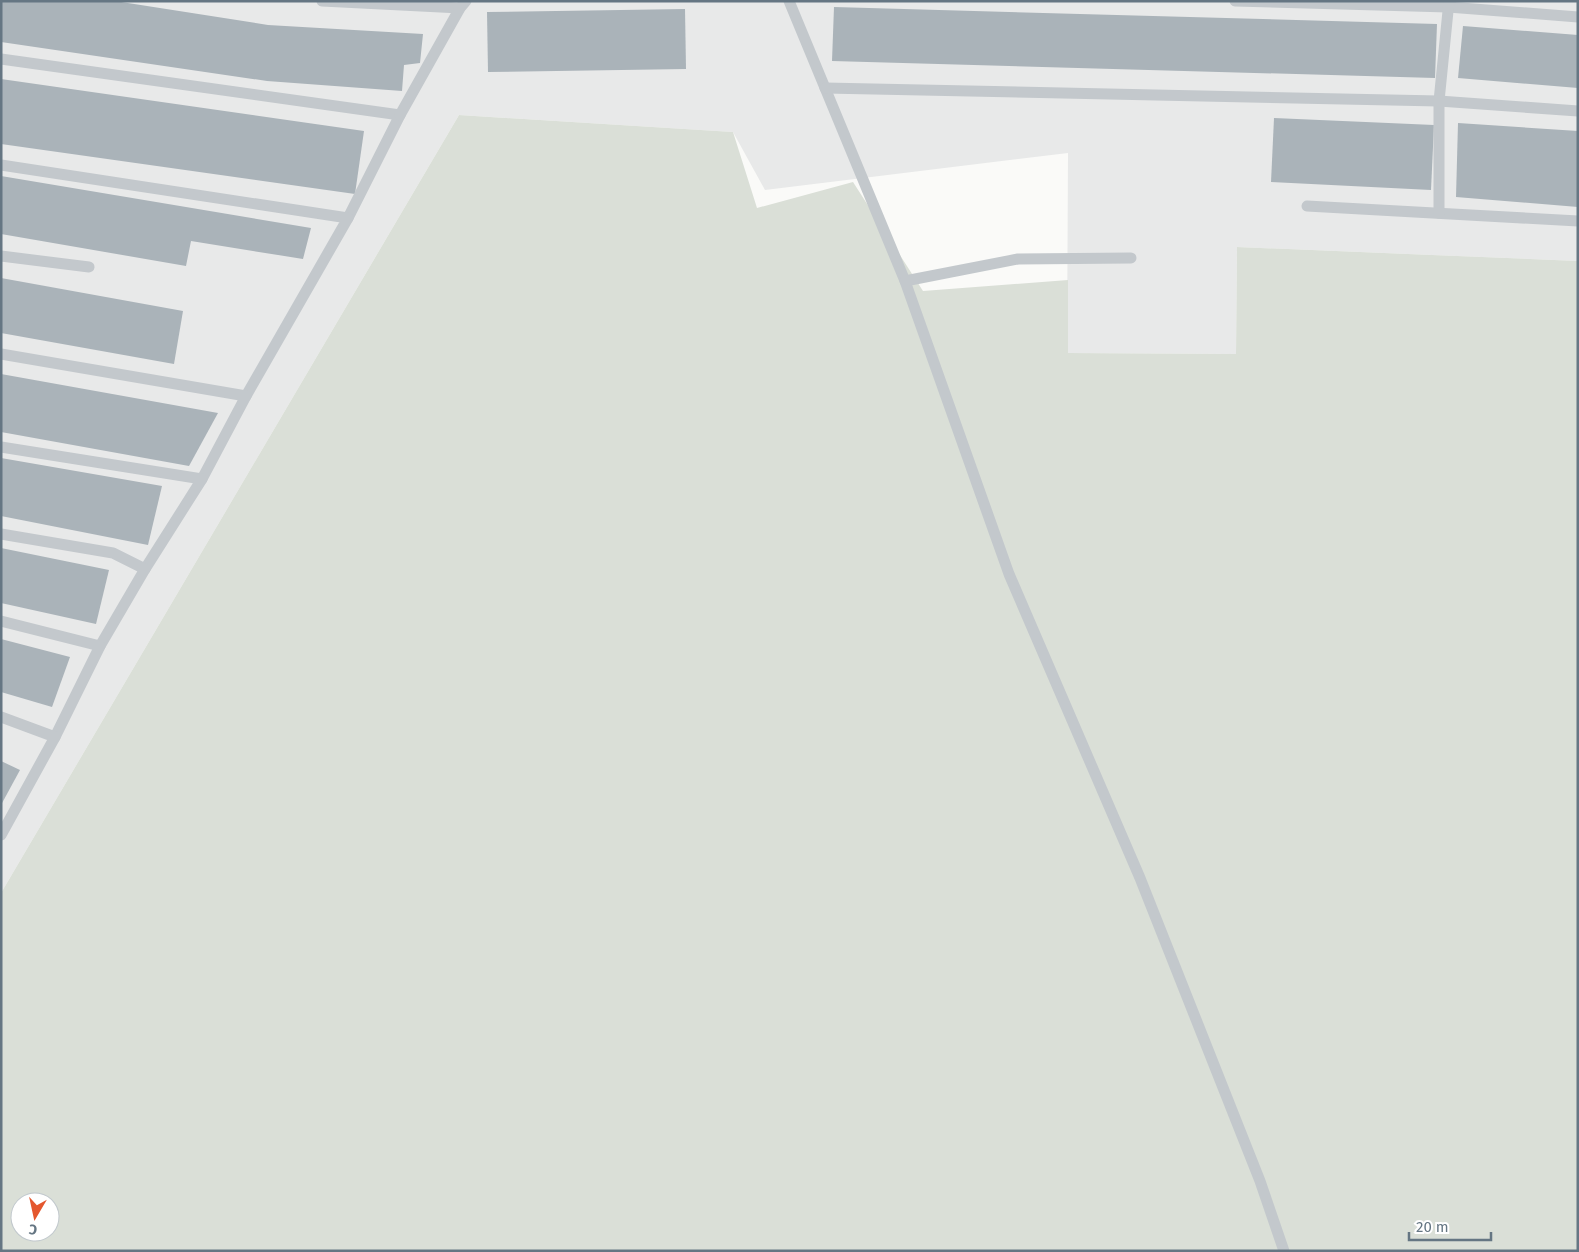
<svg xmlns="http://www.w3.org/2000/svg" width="1579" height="1252" font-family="'Fira Sans',sans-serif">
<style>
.built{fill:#e8e9e9}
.green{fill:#dadfd7;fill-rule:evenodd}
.building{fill:#aab3b9}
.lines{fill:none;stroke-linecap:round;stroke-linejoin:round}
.service{stroke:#c3c8cc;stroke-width:11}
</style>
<rect width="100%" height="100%" fill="#fafaf8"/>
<polygon class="built" points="1,1 1578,1 1578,261 1237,247 1236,354 1067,353 1068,153 765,190 733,132 459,115 1,893"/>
<path class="green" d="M459,115L733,132L757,208L853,182L923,291L1068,280V353L1236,354L1237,247L1578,261V1251H1V893ZM20,1202H50V1232H20Z"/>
<g class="building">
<polygon points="1,1 115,1 268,25 423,34 420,63 404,65 402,91 267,81 1,42"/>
<polygon points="834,7 1437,24 1435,78 832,61"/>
<polygon points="685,9 686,69 488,72 487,12"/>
<polygon points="1463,26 1578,35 1578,88 1458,78"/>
<polygon points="1,79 364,131 355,194 1,144"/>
<polygon points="1274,118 1434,125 1431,190 1271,182"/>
<polygon points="1458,123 1578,131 1578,207 1456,197"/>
<polygon points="1,176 311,228 303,259 191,241 186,266 1,234"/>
<polygon points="1,278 183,311 174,364 1,333"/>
<polygon points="1,374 218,413 189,466 1,432"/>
<polygon points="1,458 162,486 148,545 1,516"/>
<polygon points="1,548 109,570 96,624 1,603"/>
<polygon points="1,639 70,657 52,707 1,692"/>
<polygon points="1,761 20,770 1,805"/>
</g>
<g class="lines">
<g class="service">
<polyline points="322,1 460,8"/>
<polyline points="789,1 905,281 1009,574 1140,878 1260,1181 1284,1251"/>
<polyline points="1235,1 1448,7 1578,17"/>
<polyline points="1,59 400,115 348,218"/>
<polyline points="825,88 1439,101 1578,111"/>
<polyline points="400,115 460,8 466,1"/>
<polyline points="1,165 348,218 246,396"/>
<polyline points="1307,206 1578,221"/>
<polyline points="1439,213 1439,101 1449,1"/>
<polyline points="1,256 89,267"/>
<polyline points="905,281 1018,259 1131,258"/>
<polyline points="1,354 246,396 202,479"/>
<polyline points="1,447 202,479 145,569"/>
<polyline points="1,534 113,553 145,569 100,646"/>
<polyline points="1,621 100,646 55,737"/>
<polyline points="1,717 55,737 1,835"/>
</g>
</g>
<rect width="1579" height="1252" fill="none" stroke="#657683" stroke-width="5"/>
<g transform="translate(35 1217) rotate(189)"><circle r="24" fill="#ffffff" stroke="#c1c8cd"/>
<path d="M0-4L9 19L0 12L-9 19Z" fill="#e4572e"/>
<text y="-8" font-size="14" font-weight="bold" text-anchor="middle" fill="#657683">С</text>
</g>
<path d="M1409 1232v8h82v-8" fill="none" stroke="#657683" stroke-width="2.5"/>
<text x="1416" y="1232" font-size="15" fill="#657683" stroke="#ffffff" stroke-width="4" paint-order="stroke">20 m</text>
</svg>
